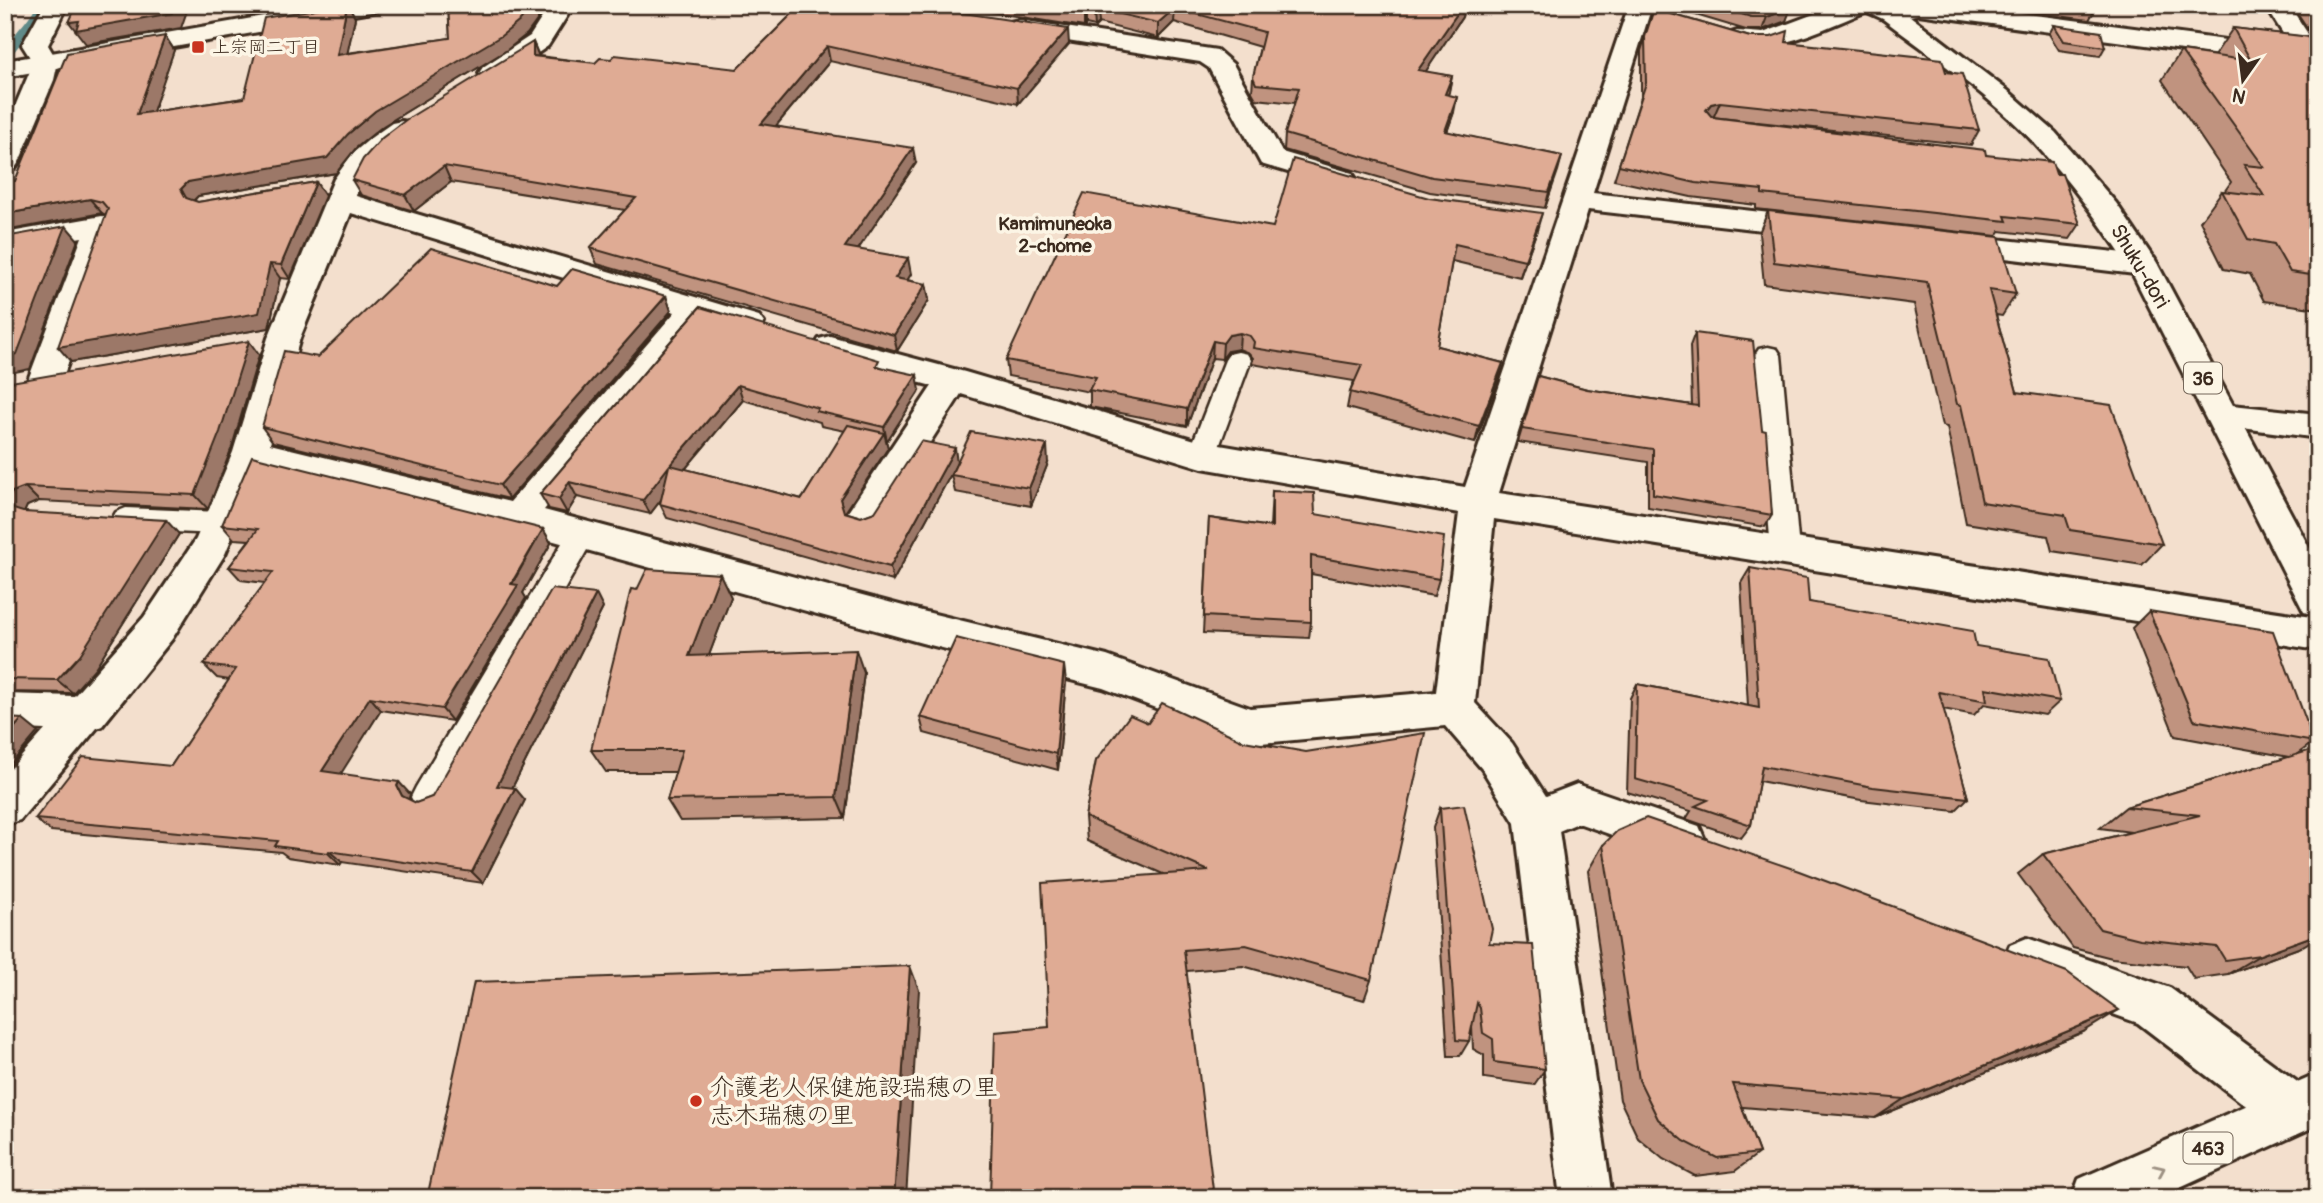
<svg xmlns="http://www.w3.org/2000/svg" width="2323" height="1203" font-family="Pangolin,'Klee One',sans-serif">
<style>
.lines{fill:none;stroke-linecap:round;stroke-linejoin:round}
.stream{fill:#608a88;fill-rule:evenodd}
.service-casing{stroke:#3b2a1e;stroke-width:5}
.minor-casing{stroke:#3b2a1e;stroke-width:6}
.tertiary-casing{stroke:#3b2a1e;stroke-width:6}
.secondary-casing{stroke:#3b2a1e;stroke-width:6}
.primary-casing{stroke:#3b2a1e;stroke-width:6}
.trunk-casing{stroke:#3b2a1e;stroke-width:6}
.service{fill:#fcf5e5;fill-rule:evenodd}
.minor{fill:#fcf5e5;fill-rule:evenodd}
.tertiary{fill:#fcf5e5;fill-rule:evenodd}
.secondary{fill:#fcf5e5;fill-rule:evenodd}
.primary{fill:#fcf5e5;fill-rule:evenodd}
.trunk{fill:#fcf5e5;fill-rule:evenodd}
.wall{fill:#c0937f;stroke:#3b2a1e;stroke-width:2;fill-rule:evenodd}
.shaded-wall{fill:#9c7868;stroke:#3b2a1e;stroke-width:2}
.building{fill:#dfab94;stroke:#3b2a1e;stroke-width:2}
.oneway{stroke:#9c9082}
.poi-dot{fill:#c8321e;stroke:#fcf5e5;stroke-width:2.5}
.labels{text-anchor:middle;stroke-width:7;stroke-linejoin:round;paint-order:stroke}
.far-poi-label{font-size:18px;fill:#3b2a1e;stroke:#fcf5e5;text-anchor:start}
.far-neighbourhood-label{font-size:19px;font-weight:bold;fill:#3b2a1e;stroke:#fcf5e5}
.shield{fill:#fcf5e5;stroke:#75675a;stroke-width:2}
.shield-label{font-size:19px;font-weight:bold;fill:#3b2a1e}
.street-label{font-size:21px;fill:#3b2a1e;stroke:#fcf5e5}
.near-poi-label{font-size:24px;fill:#3b2a1e;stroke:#fcf5e5;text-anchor:start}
</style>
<rect width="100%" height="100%" fill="#f3dfcd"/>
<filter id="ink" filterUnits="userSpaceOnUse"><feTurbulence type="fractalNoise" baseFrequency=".0143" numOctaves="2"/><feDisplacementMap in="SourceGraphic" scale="14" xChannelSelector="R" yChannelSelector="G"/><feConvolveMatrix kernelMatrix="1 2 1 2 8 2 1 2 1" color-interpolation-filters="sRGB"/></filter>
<g filter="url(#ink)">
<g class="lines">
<path class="stream" d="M36,5H46L41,17L10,57L5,58C5,38 29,23 36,5Z"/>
<g class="service-casing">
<g id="service">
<polygon points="1768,347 1777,349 1781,355 1799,550 1795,558 1785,561 1775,558 1771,550 1755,355 1759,349"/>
<polygon points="1238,352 1247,354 1251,360 1216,455 1212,462 1202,465 1192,462 1188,455 1225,360 1229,354"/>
<polygon points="126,508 220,512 230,515 234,523 230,531 220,534 126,530 116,526 112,519 116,512"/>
<polygon points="581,525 591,528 595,536 440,807 428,812 416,807 411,797 416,787 571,528"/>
</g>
</g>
<g class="minor-casing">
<g id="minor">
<polygon points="550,5 574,5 548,46 501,79 492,81 483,79 479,73 483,67 530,36"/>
<path d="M1629,5H1649L1651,9L1593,193L1814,218L1824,221L1829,227L1824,233L1814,236L1588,210L1499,493L2318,618V650L1494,519L1475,703L1512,743L1546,796L1577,784L1699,826L1705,840L1699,854L1683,860L1578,823L1559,831L1612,1198H1560L1515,823L1482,769L1445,726L1250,744L1103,688L922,643L518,531L261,467L225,554L172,639L102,726L97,728L20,820L5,825V775L45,730L5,728V694L74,696L144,617L196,539L233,452L268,338L334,179L353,153L372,137L392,123L402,121L412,123L416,129C398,155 363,159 356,196L759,316L764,323L759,330L748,333L703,320L544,510L922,611L1107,656L1250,708L1436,692L1459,513L1202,468L961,394L877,525L864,529L851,525L846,515L932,386L819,355L814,347L819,339L830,336L965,372L1202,442L1465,487ZM351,213L675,312L510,502L270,444L300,338Z"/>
<path d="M1838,5H1873L1870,10C1825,27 1776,56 1728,44L1724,39L1728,34L1737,31L1763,33Z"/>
<polygon points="1896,5 1959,5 2271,46 2280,49 2284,54 2280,59 2271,62 1918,14 1892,21 1883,19 1880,14 1883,9"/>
<polygon points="2265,5 2289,5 2318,49 2318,68 2303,65"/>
<polygon points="1019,20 1217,50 1233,64 1282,152 1352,173 1356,179 1352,185 1342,188 1261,164 1209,68 1200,62 1010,32 1007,27 1010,22"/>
<polygon points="45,54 54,57 58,62 54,80 19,162 15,168 5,170 5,130 36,57"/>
<polygon points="102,216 112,219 117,225 62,380 57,388 45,391 33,388 28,380 82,237 5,251 5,233"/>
<polygon points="1950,234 2143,255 2154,258 2158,265 2154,272 2143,275 1939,250 1935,243 1939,236"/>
<polygon points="2223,404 2318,414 2318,438 2211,424 2206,416 2211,408"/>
<polygon points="2027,938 2170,988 2311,1092 2318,1109 2311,1128 2293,1135 2275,1128 2138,1023 2010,977 2003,961 2010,945"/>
</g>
</g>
<g class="tertiary-casing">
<polygon id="tertiary" points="44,5 68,5 48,45 58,62 54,67 45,70 36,67 22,45"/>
</g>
<g class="secondary-casing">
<polygon id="secondary" points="327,5 383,5 380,10 371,12 5,77 5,61"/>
</g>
<g class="primary-casing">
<path id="primary" d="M1860,5H1893L1901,9L2007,90L2055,132L2116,203L2158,265L2318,564V616L2304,612L2128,265C2100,223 2071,183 2037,146C1993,97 1935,59 1883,19L1863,10Z"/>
</g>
<g class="trunk-casing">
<polygon id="trunk" points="2318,1074 2318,1125 2158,1198 2072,1198 2079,1179"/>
</g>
<use href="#service" class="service"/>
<use href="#minor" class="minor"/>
<use href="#tertiary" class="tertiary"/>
<use href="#secondary" class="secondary"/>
<use href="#primary" class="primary"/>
<use href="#trunk" class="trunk"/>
</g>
<g class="wall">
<polygon points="338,5 349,5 355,18 347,53 450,38 448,5 537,5 538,19 527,34 507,50 383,126 356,148 336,173 198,196 194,201 198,202 316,182 325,196 290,279 280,278 269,328 71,362 106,215 102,213 5,231 5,182 15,181 165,36 174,50 152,112 244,98"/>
<polygon points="801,5 1069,44 1018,104 830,61 776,126 916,163 858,249 911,274 907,280 926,284 929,300 897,351 597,264 590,248 625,210 451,182 414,211 361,195 352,180 533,42 539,56 595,63 737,69"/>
<polygon points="947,5 1464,5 1462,17 1425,72 1452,76 1448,95 1454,112 1447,132 1562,156 1545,208 1430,192 1284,150 1285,134 1295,103 1256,99 1252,92 1253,77 1260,47 1174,22 1158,38 1099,23 1095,27 1086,25 1084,27"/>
<polygon points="1662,5 1791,5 1786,21 1762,30 1746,30"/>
<polygon points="2031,5 2098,5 2089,20 2036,13"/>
<polygon points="2292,5 2318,5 2318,309 2264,301 2250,274 2224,269 2200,221 2222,191 2224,192 2231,182 2162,80 2181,51 2214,56 2233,28 2314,38"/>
<polygon points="1654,9 1750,37 1786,42 1946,72 1979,130 1971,145 1712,117 1986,155 2056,174 2080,224 2070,239 2000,231 1997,236 1756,209 1756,205 1691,197 1614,180 1641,97 1641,51"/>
<polygon points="2054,25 2105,47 2100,56 2059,50 2049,34"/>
<polygon points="1768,211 2016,294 2002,316 1996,315 2017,392 2162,544 2142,565 2052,551 2048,536 1966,523 1947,427 1942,426 1914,304 1764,284 1759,233"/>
<polygon points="1273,227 1537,230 1520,277 1452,261 1437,346 1503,363 1498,380 1475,443 1347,408 1350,392 1354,381 1252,364 1253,358 1249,353 1239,349 1228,351 1222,359 1212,358 1187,426 1090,407 1090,392 1008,376 1006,360"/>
<polygon points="557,286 666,296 671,311 509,499 273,442 262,427 318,357"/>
<path d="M700,307L881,367L920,390L887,441H886L888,448L845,512L861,517L875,512L957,462L1048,463L1031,506L955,492L951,475L954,468L893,581L667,518L660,504L661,500L650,514L577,497L567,513L549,509L540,494ZM743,400L820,422L821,426L845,431L802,499L685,469Z"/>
<polygon points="1695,333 1762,430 1772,515 1765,527 1648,507 1648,462 1518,442 1538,376 1587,389 1692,405 1690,346"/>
<polygon points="259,355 232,447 208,509 39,501 27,506 24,512 179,534 95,668 73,693 5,692 5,383"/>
<polygon points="1272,491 1439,579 1434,596 1311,574 1311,622 1309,638 1203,633 1209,518 1270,527"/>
<polygon points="222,525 543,529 551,543 523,593 526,598 452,721 381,710 340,773 410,794 409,800 416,803 432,797 603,608 512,788 525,800 483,883 342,862 340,865 288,857 281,852 51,831 35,819 171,766 229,680 217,678 204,665 265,583 241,580 229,567 249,540 234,539"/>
<polygon points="1750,568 1809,602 1976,646 2060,701 2045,715 1984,704 1974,715 1943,709 1968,798 1955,811 1861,800 1759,781 1751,825 1741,838 1686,819 1691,811 1627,792 1630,698 1637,684 1748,706 1741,583"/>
<polygon points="731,597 709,655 864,673 845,818 680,821 667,800 676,772 606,772 591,750"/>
<polygon points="2149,611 2314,742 2296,755 2301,947 2228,974 2194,979 2186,966 2112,958 2073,948 2018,874 2043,854 2131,832 2100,828 2126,807 2289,757 2175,736 2132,628"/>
<polygon points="1066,681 1058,770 924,733 920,717"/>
<polygon points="1096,761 1371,980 1364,1000 1243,966 1187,971 1049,1027 1163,874 1087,841 1085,817"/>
<polygon points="1440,808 1489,943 1545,1069 1534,1085 1484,1078 1484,1055 1473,1049 1472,1027 1469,1041 1460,1056 1448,1056 1433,828"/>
<polygon points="1603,845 2083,1032 1875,1118 1742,1107 1759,1153 1735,1171 1695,1176 1663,1159 1638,1138 1620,1100 1588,871"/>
</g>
<g class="shaded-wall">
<polygon points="175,5 189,5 181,28 86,44 69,22"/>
<polygon points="274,5 310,5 277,11"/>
<polygon points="347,5 349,5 355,18 344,69 337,55"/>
<polygon points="532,5 537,5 538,19 527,34 507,50 383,126 356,148 336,173 198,196 191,203 186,198 181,189 188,182 348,134 375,111"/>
<polygon points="1463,5 1464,5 1462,17 1416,86 1418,70"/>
<polygon points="1175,8 1174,22 1158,38 1158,23"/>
<polygon points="1791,8 1786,21 1762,30 1767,17"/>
<polygon points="1098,9 1099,23 1095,27 1094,12"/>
<polygon points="1086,10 1086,25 1084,27 1084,12"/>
<polygon points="1068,29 1069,44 1018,104 1017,88"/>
<polygon points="165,36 174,50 147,129 137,114"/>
<polygon points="533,42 539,57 533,56"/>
<polygon points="827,46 830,61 765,139 761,124"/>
<polygon points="1452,76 1449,92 1442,110 1445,94"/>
<polygon points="1457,97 1454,112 1442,146 1445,131"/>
<polygon points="1720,102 1714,116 1705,119 1706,110 1711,104"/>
<polygon points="913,148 916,163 849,263 845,247"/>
<polygon points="1562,156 1558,171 1545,208 1549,192"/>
<polygon points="444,166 451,182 414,211 405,195"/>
<polygon points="316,182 325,196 290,279 281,265"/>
<polygon points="90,199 102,213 5,231 5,214"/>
<polygon points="1542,213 1537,230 1520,277 1525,260"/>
<polygon points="66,226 78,240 30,369 5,374 5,357"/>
<polygon points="908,258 911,274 899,294 895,278"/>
<polygon points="270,264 280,278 269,328 71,362 58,347"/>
<polygon points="926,284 929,300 897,351 894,335"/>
<polygon points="666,296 671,311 509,499 500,485"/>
<polygon points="1240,333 1239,349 1228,351 1222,359 1223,343 1229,335"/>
<polygon points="249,341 259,355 232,447 208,509 195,495"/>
<polygon points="1213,341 1212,358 1187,426 1187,409"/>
<polygon points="1503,363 1498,380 1475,443 1479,426"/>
<polygon points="917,375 920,390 887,441 884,427"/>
<polygon points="738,385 743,400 676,480 670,465"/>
<polygon points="884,433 888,448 844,514 840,499"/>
<polygon points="1047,445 1048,463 1031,506 1029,488"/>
<polygon points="955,448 957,463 893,581 890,567"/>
<polygon points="669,466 676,480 650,514 643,500"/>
<polygon points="569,482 577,497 567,513 559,499"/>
<polygon points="25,487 39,501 27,506 23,515 13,509 8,501 12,492"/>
<polygon points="166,520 179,534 95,668 73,693 57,680"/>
<polygon points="543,529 551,543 523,593 526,598 452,721 442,709"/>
<polygon points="720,574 731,597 700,679 689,656"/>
<polygon points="596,594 603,608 507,798 497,786"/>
<polygon points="856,650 864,673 845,818 836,797"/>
<polygon points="1064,665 1066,681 1058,770 1056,754"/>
<polygon points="370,697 381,710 335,783 322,771"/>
<polygon points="22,719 38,732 5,771 5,738"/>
<polygon points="399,782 410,794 409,798 414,808 402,796 397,786"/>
<polygon points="515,788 525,800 483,883 472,872"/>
<polygon points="329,851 342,862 340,865 328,853"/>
<polygon points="2318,934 2318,937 2301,947 2228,974 2260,955"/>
<polygon points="910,966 919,990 906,1198 894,1198"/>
<polygon points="2119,1010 2083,1032 1875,1118 1904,1099"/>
</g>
<g class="building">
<polygon points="77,5 175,5 172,13 76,30 79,21 69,22"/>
<polygon points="338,5 347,5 337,55 450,38 448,5 532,5 521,20 501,36 375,111 348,134 327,158 188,182 181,189 186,198 198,202 316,182 281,265 270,264 259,313 58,347 108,209 102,202 90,199 5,214 5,182 15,181 67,53 165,36 137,114 244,98 264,18"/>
<polygon points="801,5 911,5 1068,29 1017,88 827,46 761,124 913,148 845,247 908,258 895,278 926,284 894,335 590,248 636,198 444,166 405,195 352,180 363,159 382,138 407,119 533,42 533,56 595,63 600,58 611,59 615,55 737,69"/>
<polygon points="1041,5 1463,5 1418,70 1452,76 1445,94 1457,97 1445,131 1562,156 1549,192 1432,177 1285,134 1299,88 1256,84 1253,77 1264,32 1175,8 1158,23 1098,9 1094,12 1086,10 1084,12"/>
<polygon points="1712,5 1791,5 1791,8 1767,17 1751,17"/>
<polygon points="1654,9 1750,37 1771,37 1788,31 1786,42 1942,59 1946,72 1962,74 1979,130 1720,102 1711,104 1706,110 1712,117 1985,150 1986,155 2052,162 2056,174 2062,174 2080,224 2005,216 2007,221 1762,194 1762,190 1696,183 1619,165 1646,83 1645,37"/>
<polygon points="2054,25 2101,32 2105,47 2064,41"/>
<polygon points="2233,28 2318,38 2318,276 2290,272 2274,244 2248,239 2222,191 2264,196 2244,165 2264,167 2181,51 2251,61"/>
<polygon points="1293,159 1429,198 1542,213 1525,260 1455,244 1437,346 1503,363 1479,426 1350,392 1362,365 1253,348 1254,342 1250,336 1240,333 1229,335 1223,343 1213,341 1187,409 1089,390 1096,377 1006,360 1084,193 1273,227"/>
<polygon points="1768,211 1999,237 2016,294 1989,290 2017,392 2111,405 2162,544 2070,530 2065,515 1982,502 1961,405 1957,404 1927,282 1774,262"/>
<polygon points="66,226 17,354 5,357 5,237"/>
<polygon points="431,248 557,286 572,269 666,296 500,485 262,427 284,351 318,357"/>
<polygon points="700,307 879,360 876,366 917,375 884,427 816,411 818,408 738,385 670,465 802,499 848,425 884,433 840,499 844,512 861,517 875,512 921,441 955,448 890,567 660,504 669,466 643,500 569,482 559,499 540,494"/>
<polygon points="1695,333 1753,341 1762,430 1766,431 1772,515 1653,494 1653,449 1522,429 1538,376 1587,389 1698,406"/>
<polygon points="249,341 220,432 195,495 25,487 12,492 8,501 13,509 23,512 166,520 80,655 57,680 5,679 5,383"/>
<polygon points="971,432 1047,445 1029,488 951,475"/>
<polygon points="252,456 543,529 511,584 518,585 442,709 370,697 322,771 399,782 397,786 402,796 416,803 432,797 552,589 596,594 497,786 515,788 472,872 329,851 328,853 275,846 278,841 35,819 83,757 171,766 236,669 204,665 273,572 229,567 258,529 222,525"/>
<polygon points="1272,491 1314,493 1315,514 1444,537 1439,579 1311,556 1311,622 1204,616 1209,518 1272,527"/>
<polygon points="1750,568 1807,578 1809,602 1973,631 1976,646 2049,658 2060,701 1985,688 1987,701 1939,692 1968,798 1873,787 1762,766 1751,825 1695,806 1708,800 1635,779 1637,684 1759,708"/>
<polygon points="647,569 720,574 689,656 856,650 836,797 667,800 682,750 591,750 631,589 637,590"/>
<polygon points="2149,611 2273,631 2314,742 2194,720"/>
<polygon points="956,638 1064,665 1056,754 920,717"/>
<polygon points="1162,703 1244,741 1306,752 1425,733 1371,980 1246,945 1184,950 1214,1198 990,1198 995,1032 1049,1027 1042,883 1209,871 1085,817 1096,761 1130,715 1148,723"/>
<polygon points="5,718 22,719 5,738"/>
<polygon points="2318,748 2318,934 2260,955 2225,960 2217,947 2140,939 2100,929 2043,854 2200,815 2126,807"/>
<polygon points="1464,805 1492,929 1489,943 1533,945 1545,1069 1494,1062 1493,1039 1483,1033 1480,1008 1477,1003 1469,1041 1456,1040 1440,808"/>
<polygon points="1646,818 1799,871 2067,972 2119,1010 1904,1099 1733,1084 1759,1153 1717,1158 1684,1141 1658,1119 1639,1080 1603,845 1617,831"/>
<polygon points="910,966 894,1198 427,1198 474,982"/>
</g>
<defs><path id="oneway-chevron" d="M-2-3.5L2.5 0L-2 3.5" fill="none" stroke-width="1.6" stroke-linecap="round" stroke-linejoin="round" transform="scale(1.75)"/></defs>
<use class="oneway" href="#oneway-chevron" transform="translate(2160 1170) rotate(-24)"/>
</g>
<g class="poi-dot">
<rect x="191" y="40" width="14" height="14" rx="3.5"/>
<circle cx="696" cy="1101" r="7"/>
</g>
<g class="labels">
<g class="far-poi-label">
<text x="212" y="53">上宗岡二丁目</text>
</g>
<g class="far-neighbourhood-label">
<text x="1055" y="230">Kamimuneoka<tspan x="1055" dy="22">2-chome</tspan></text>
</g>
<g class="shield">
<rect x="2184" y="362.5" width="38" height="31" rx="5"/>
<rect x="2183.5" y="1132.5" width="49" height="31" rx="5"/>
</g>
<g class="shield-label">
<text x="2203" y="385">36</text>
<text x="2208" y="1155">463</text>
</g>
<g class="street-label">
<text transform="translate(2140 266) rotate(59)" y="7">Shuku-dori</text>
</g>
<g class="near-poi-label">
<text x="710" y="1095">介護老人保健施設瑞穂の里<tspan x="710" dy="28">志木瑞穂の里</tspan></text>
</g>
</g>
<rect width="2323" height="1203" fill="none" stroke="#fcf5e5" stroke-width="28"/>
<rect x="14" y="14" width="2295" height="1175" fill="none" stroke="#3b2a1e" stroke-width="2.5" filter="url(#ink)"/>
<g transform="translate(2243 80) rotate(194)" stroke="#fcf5e5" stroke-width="5" paint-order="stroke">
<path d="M0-5L12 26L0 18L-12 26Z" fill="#3b2a1e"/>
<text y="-10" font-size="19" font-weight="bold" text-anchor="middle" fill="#3b2a1e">N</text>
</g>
</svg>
